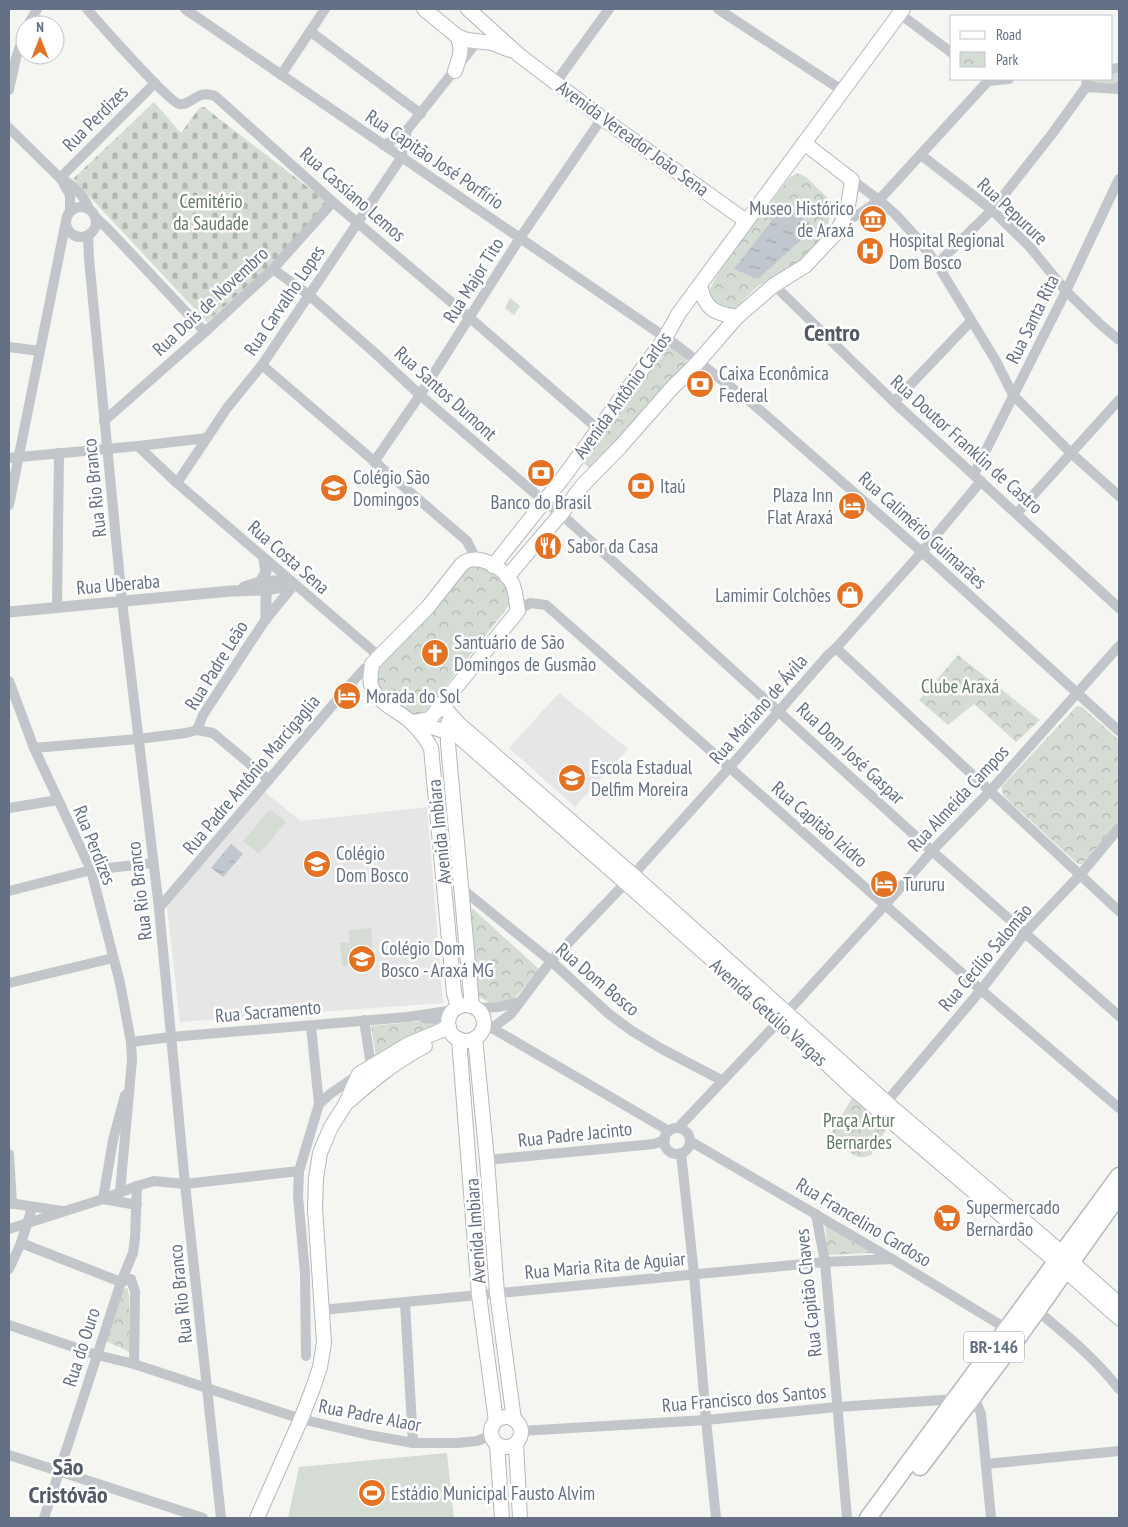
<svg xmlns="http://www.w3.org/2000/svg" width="1128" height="1527" font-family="'PT Sans Narrow',sans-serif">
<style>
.built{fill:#e5e6e5}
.forest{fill:url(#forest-firs)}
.cemetery{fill:url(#cemetery-stones)}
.park{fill:url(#park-crowns)}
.pitch{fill:#d5dcd3}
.water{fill:url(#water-ripples)}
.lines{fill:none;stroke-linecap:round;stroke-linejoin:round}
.secondary-casing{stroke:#b4b8be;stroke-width:16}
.trunk-casing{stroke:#b5b7bb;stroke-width:19}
.minor{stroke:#c2c5c9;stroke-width:10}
.tertiary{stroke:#c2c5c9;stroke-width:11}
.secondary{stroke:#fff;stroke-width:14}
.trunk{stroke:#fff;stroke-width:16}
.labels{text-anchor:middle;stroke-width:5;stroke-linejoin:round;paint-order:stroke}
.shield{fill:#fff;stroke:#929ba8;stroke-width:1}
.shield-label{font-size:18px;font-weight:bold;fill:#647083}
.street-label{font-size:19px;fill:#647083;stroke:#fff}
.park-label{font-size:19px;fill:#637a63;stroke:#fff}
.poi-label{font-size:19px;fill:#647083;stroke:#fff;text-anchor:start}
.district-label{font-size:24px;font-weight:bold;fill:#525a68;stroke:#fff}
</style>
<defs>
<pattern id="forest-firs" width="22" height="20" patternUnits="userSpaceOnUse" patternTransform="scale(1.25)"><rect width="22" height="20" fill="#d5dcd3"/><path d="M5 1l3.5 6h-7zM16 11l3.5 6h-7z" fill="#b0b7b1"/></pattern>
<pattern id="cemetery-stones" width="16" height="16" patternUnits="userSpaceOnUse" patternTransform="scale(1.25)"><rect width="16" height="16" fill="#d5dcd3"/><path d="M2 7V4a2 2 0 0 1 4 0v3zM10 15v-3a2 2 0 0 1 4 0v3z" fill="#b0b7b1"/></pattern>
<pattern id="park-crowns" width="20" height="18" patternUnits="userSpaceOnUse" patternTransform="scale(1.25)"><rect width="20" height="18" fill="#d5dcd3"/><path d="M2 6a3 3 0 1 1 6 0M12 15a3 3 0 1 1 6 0" fill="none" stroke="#b0b7b1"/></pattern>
<pattern id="water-ripples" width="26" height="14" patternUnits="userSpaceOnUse" patternTransform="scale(1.25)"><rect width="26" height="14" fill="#c0c7ce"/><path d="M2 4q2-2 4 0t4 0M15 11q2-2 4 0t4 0" fill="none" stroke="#a0a6ad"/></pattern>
</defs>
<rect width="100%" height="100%" fill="#f5f5f1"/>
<g class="built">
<polygon points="559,693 628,749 575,807 509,748"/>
<polygon points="262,790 301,821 427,807 443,1003 180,1022 167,906"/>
</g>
<polygon class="forest" points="510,298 520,306 514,315 505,308"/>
<polygon class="cemetery" points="154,102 181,133 200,107 204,107 327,202 271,265 207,322 73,179"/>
<g class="park">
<polygon points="1112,74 1119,74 1119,86 1095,84 1091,82 1094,79 1112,79"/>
<polygon points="798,173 806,177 831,201 831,212 825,235 793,269 758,286 731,312 724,312 707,297 709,290 722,267 790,177"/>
<polygon points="662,345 669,345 685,354 687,364 592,470 580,460"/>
<polygon points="480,563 510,587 511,603 422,716 416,717 377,686 375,673 464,569"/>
<polygon points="958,655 1040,720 1016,742 974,704 948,725 919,700"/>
<polygon points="1077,706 1082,707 1119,740 1119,821 1082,864 1078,864 1006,798 1002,792 1002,786"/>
<polygon points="473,909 540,970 512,1001 491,1003 477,996 468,911"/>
<polygon points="422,1021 439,1024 376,1057 371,1026"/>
<polygon points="854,1095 889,1124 871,1155 864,1157 858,1157 845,1150 833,1141 831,1133"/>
<polygon points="825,1224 873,1253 828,1255"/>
<polygon points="127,1288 129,1295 130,1352 106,1341 124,1289"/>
</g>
<g class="pitch">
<polygon points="270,809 286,822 259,854 243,841"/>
<polygon points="371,928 374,968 352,970 349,930"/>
<polygon points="349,942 351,965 342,966 340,943"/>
<polygon points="447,1453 454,1518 288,1518 299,1467"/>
</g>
<g class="water">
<polygon points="784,205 815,227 758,279 734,269"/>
<polygon points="231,844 243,854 223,877 211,868"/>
</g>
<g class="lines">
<g class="secondary-casing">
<g id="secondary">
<polyline points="424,9 457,36 467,40 492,43 510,50"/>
<polyline points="468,9 519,55 602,118 746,221"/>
<path d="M455,71C459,58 464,49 457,36"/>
<path d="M700,285C705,309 713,313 737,317"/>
<polyline points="493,566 562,479 665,338 679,313 903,9"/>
<polyline points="507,577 561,514 582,486 620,447 671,389 698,362 737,317 774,285 805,266 836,233 841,224 848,206 852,180 804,143"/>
<polyline points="442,703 448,712 459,724 633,875 886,1102 1055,1247 1119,1304"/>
<polyline points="411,722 426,725 458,736 626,883 780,1020 851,1087 1048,1255 1119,1318"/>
<path d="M414,722L430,719L518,611C516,603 516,591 512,583C504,568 477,551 462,564L428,607L372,664C371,672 369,682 372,688C379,704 399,711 411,722C419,730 426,738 431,748L454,993L458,1007"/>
<polyline points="448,723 448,744 472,1006"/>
<circle cx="466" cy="1023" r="18"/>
<polyline points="475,1038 487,1160 497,1293 514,1420"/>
<polyline points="459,1039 479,1295 496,1421"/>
<path d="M349,1101C373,1080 396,1061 425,1046"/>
<circle cx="506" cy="1432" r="15"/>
<polyline points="497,1444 502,1518"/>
<polyline points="516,1444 520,1518"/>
<polyline points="257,1518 301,1419 313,1388 320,1367 324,1343 315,1208 316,1178 320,1153 331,1127 345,1105 359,1074 407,1045 449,1027"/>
</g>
</g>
<g class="trunk-casing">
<g id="trunk">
<polyline points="920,1467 1019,1336 1119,1195"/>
<polyline points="868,1518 1119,1176"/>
</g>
</g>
<g class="minor">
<path d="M87,9C99,23 168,101 179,104C192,106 196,89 215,96L333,202L470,318L598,429"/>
<polyline points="185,9 675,344 753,404 922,552 1119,731"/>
<polyline points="718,9 843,91"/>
<polyline points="900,14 952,53"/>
<polyline points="28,25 37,9"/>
<polyline points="311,32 421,114"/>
<polyline points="1112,69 1119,68"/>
<polyline points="281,75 325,9"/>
<polyline points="556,82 609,9"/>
<polyline points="1086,87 1119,89"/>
<polyline points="9,90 16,58 25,31"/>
<path d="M9,128L60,178C73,185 84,195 89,209"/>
<polyline points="383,145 390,142 407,130 477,42"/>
<polyline points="921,155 992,210 1029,246 1066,291 1101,325 1119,340"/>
<polyline points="60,178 155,83"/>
<polyline points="61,179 70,195 70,212"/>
<polyline points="852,180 879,200 895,214 917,238 937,264 996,361 1013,395 1071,453 1119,496"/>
<circle cx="81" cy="222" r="15"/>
<polyline points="95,217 107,228 205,332"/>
<polyline points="841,224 861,213 879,200 988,81 1009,79"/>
<polyline points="88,235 89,259 122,601 159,908 185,1184 221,1518"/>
<polyline points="937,264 992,210 1052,134 1086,87 1087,79"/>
<polyline points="273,269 309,295 376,354 420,395 545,502 561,514 932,851 1119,1016"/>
<polyline points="774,285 894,402 1119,608"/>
<polyline points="9,347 40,351"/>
<polyline points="262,365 467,541 473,553 474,559"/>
<polyline points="894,402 971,321"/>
<polyline points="104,421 205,332 273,269 333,202"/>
<polyline points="138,446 177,483 380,657"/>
<polyline points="9,458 138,446 207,438"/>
<polyline points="374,462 420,395 520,238 602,118"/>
<polyline points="974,474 1066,291 1119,179"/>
<polyline points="177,483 227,408 262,365 391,173 401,158 407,130"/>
<polyline points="9,505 66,221"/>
<polyline points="1017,513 1119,400"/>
<polyline points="57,607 59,453"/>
<polyline points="518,611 530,603 546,605 981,990 1119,1108"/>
<polyline points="836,648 1119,911"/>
<polyline points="9,681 34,748 91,870 120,983 131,1042 132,1060 120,1192"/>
<polyline points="197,730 203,715 250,643 266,619 294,585"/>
<polyline points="34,748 138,739 186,733 197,730 213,733 269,780"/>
<polyline points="9,808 58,800"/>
<polyline points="462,889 551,961 609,1014 632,1031 662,1049 723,1081"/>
<polyline points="9,891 91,870 153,863"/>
<polyline points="159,908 349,686 364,669 372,664"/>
<polyline points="9,983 113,958"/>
<polyline points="476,1008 499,1007 519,1002"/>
<polyline points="424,1018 448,1020"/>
<polyline points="364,1020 371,1066"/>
<polyline points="311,1026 319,1104"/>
<polyline points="492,1028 669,1131"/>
<polyline points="482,1030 492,1028 511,1014 551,961 633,875 729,768 828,655 836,648 922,552 981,481"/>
<polyline points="131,1042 171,1037 408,1017 454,1010"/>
<polyline points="125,1095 113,1140 103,1199 137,1205"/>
<polyline points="883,1106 981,990 1025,933 1080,875 1119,828"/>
<polyline points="678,1128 780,1020 886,904 932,851 990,791 1119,646"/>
<circle cx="677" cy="1141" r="13"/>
<polyline points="690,1141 892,1259 1012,1332"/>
<polyline points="681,1153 694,1274 706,1420 716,1518"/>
<polyline points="9,1154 12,1204"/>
<polyline points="487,1160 654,1144 665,1140"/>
<polyline points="9,1203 62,1211"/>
<polyline points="816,1214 825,1262 847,1518"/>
<polyline points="9,1229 103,1199 137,1186 154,1181 185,1184 299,1171"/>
<polyline points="21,1243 121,1282 131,1279 135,1292 134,1364"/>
<polyline points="9,1269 21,1243 32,1208"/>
<polyline points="405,1303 413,1443"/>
<path d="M1034,1308C1064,1333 1095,1358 1119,1389"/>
<polyline points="321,1310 825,1262 892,1259"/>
<polyline points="9,1325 97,1355 134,1364 301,1419 369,1435 413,1443 457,1443 477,1441 492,1435"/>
<polyline points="306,1356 305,1273 298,1196 299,1171 319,1104 330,1094 359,1074"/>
<polyline points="521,1431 706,1420 837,1407 957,1399 970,1400 977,1404 981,1414 991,1518"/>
<polyline points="9,1455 203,1518"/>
<polyline points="986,1464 1119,1451"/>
<polyline points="44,1518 121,1282 133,1253 135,1238 137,1186"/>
</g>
<g class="tertiary">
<polyline points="260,582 266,572 264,559"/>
<polyline points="244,587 260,582 288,580"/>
<polyline points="266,590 266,619"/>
<polyline points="9,612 231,591 266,590 294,585"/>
</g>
<use href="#secondary" class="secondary"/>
<use href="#trunk" class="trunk"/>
</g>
<defs>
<g id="museum-disc" transform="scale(1.4375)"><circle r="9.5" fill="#e47223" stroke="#fff"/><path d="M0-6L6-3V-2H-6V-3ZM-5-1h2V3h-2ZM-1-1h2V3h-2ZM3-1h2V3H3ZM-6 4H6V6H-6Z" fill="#fff"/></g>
<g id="hospital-disc" transform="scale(1.4375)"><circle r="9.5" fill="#e47223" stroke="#fff"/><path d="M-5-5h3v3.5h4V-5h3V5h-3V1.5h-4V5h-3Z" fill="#fff"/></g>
<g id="bank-disc" transform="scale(1.4375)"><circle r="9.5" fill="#e47223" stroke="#fff"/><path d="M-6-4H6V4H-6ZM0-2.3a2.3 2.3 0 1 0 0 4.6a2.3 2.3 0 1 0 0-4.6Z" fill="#fff"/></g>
<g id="school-disc" transform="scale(1.4375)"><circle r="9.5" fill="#e47223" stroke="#fff"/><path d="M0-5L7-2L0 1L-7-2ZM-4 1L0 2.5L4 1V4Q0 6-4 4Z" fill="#fff"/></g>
<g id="hotel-disc" transform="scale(1.4375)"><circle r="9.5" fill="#e47223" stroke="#fff"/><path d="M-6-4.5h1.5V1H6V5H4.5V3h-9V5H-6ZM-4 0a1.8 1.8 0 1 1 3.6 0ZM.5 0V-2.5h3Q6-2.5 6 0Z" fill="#fff"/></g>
<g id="restaurant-disc" transform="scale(1.4375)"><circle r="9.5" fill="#e47223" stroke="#fff"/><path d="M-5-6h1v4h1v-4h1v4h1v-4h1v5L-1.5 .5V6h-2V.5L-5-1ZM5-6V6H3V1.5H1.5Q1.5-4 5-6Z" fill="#fff"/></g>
<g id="shop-disc" transform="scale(1.4375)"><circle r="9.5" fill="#e47223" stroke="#fff"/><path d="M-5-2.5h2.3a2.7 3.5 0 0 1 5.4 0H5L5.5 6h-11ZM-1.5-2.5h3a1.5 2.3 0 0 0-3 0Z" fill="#fff"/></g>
<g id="church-disc" transform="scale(1.4375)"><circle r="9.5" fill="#e47223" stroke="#fff"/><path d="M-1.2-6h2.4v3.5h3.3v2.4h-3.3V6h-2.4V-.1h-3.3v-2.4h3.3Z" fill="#fff"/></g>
<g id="supermarket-disc" transform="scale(1.4375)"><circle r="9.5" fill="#e47223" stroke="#fff"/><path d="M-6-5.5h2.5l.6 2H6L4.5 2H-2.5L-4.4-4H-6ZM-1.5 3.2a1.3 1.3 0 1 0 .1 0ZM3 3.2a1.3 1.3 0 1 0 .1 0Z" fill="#fff"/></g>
<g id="stadium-disc" transform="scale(1.4375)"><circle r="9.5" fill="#e47223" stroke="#fff"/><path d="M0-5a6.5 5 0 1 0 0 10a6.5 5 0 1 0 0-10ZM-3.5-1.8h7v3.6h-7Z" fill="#fff"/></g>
</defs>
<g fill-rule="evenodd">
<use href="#museum-disc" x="873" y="219"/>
<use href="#hospital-disc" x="870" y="251"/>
<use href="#bank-disc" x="700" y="384"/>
<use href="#bank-disc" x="541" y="473"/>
<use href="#bank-disc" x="641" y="486"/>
<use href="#school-disc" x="334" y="488"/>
<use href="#hotel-disc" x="852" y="506"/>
<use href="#restaurant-disc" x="548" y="546"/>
<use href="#shop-disc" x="850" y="595"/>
<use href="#church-disc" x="435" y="653"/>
<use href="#hotel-disc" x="347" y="696"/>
<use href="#school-disc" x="572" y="778"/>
<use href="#school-disc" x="317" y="864"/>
<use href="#hotel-disc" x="884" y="884"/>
<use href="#school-disc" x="362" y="959"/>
<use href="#supermarket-disc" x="947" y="1218"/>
<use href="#stadium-disc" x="372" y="1493"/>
</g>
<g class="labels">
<rect class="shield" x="964" y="1331.5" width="60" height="31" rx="4"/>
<g class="shield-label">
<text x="994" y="1353">BR-146</text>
</g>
<g class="street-label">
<text transform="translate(95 118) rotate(-45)" y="7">Rua Perdizes</text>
<text transform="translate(633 138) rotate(36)" y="7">Avenida Vereador João Sena</text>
<text transform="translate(435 159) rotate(34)" y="7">Rua Capitão José Porfírio</text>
<text transform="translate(353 194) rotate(41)" y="7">Rua Cassiano Lemos</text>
<text transform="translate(1013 211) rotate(43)" y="7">Rua Pepurure</text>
<text transform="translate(473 280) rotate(-58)" y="7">Rua Major Tito</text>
<text transform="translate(284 300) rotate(-56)" y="7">Rua Carvalho Lopes</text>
<text transform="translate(210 301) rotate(-43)" y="7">Rua Dois de Novembro</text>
<text transform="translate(1032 319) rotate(-64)" y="7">Rua Santa Rita</text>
<text transform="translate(446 393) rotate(42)" y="7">Rua Santos Dumont</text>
<text transform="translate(622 395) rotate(-54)" y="7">Avenida Antônio Carlos</text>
<text transform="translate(967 444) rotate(42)" y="7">Rua Doutor Franklin de Castro</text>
<text transform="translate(94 488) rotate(-96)" y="7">Rua Rio Branco</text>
<text transform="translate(923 530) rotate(42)" y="7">Rua Calimério Guimarães</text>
<text transform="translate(289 557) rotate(41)" y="7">Rua Costa Sena</text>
<text transform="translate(118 584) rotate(-5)" y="7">Rua Uberaba</text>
<text transform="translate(216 665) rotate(-58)" y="7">Rua Padre Leão</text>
<text transform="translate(758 709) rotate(-49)" y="7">Rua Mariano de Ávila</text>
<text transform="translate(851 753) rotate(43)" y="7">Rua Dom José Gaspar</text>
<text transform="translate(251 774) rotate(-50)" y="7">Rua Padre Antônio Marcigaglia</text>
<text transform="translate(958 798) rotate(-47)" y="7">Rua Almeida Campos</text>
<text transform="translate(820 824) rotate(41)" y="7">Rua Capitão Izidro</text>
<text transform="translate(439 832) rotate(-96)" y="7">Avenida Imbiara</text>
<text transform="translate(95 845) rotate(68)" y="7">Rua Perdizes</text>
<text transform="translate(139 891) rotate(-97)" y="7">Rua Rio Branco</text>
<text transform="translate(985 957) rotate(-50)" y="7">Rua Cecílio Salomão</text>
<text transform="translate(598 979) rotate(40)" y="7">Rua Dom Bosco</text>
<text transform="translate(268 1011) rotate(-5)" y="7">Rua Sacramento</text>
<text transform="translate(769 1012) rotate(42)" y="7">Avenida Getúlio Vargas</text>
<text transform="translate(575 1134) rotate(-6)" y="7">Rua Padre Jacinto</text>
<text transform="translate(864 1222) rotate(31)" y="7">Rua Francelino Cardoso</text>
<text transform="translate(475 1231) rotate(-94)" y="7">Avenida Imbiara</text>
<text transform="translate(605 1265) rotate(-5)" y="7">Rua Maria Rita de Aguiar</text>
<text transform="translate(808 1293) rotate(-96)" y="7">Rua Capitão Chaves</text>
<text transform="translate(180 1294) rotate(-96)" y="7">Rua Rio Branco</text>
<text transform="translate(81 1347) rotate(-72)" y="7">Rua do Ouro</text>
<text transform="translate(744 1398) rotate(-5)" y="7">Rua Francisco dos Santos</text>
<text transform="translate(370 1415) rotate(11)" y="7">Rua Padre Alaor</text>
</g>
<g class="park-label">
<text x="211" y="208">Cemitério<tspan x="211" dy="22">da Saudade</tspan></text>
<text x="960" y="693">Clube Araxá</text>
<text x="859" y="1127">Praça Artur<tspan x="859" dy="22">Bernardes</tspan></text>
</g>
<g class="poi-label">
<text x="854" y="215" text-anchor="end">Museo Histórico<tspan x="854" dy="22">de Araxá</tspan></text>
<text x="889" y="247">Hospital Regional<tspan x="889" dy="22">Dom Bosco</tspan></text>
<text x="719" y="380">Caixa Econômica<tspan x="719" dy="22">Federal</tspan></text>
<text x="353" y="484">Colégio São<tspan x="353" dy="22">Domingos</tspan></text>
<text x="660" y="493">Itaú</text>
<text x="833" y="502" text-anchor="end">Plaza Inn<tspan x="833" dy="22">Flat Araxá</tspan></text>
<text x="541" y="509" text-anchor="middle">Banco do Brasil</text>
<text x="567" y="553">Sabor da Casa</text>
<text x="831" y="602" text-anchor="end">Lamimir Colchões</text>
<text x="454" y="649">Santuário de São<tspan x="454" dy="22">Domingos de Gusmão</tspan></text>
<text x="366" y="703">Morada do Sol</text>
<text x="591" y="774">Escola Estadual<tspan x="591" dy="22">Delfim Moreira</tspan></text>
<text x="336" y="860">Colégio<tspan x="336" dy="22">Dom Bosco</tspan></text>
<text x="903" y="891">Tururu</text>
<text x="381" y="955">Colégio Dom<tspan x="381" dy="22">Bosco - Araxá MG</tspan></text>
<text x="966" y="1214">Supermercado<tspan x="966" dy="22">Bernardão</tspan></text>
<text x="391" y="1500">Estádio Municipal Fausto Alvim</text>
</g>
<g class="district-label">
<text x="832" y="341">Centro</text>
<text x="68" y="1475">São<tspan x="68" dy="28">Cristóvão</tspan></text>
</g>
</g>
<rect width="1128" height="1527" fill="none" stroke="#647083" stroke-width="20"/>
<rect x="950" y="15" width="162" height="65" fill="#ffffff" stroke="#c1c6cd"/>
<rect x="960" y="31" width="25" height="8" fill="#ffffff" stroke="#c1c6cd"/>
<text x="996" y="40" font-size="15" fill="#647083">Road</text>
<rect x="960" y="52" width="25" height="15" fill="url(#park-crowns)" stroke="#c1c6cd"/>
<text x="996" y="65" font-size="15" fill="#647083">Park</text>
<g transform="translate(40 40)"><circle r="24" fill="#ffffff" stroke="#c1c6cd"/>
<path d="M0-4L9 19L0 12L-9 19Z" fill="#e47223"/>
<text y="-8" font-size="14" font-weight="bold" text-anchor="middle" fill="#647083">N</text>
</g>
</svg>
